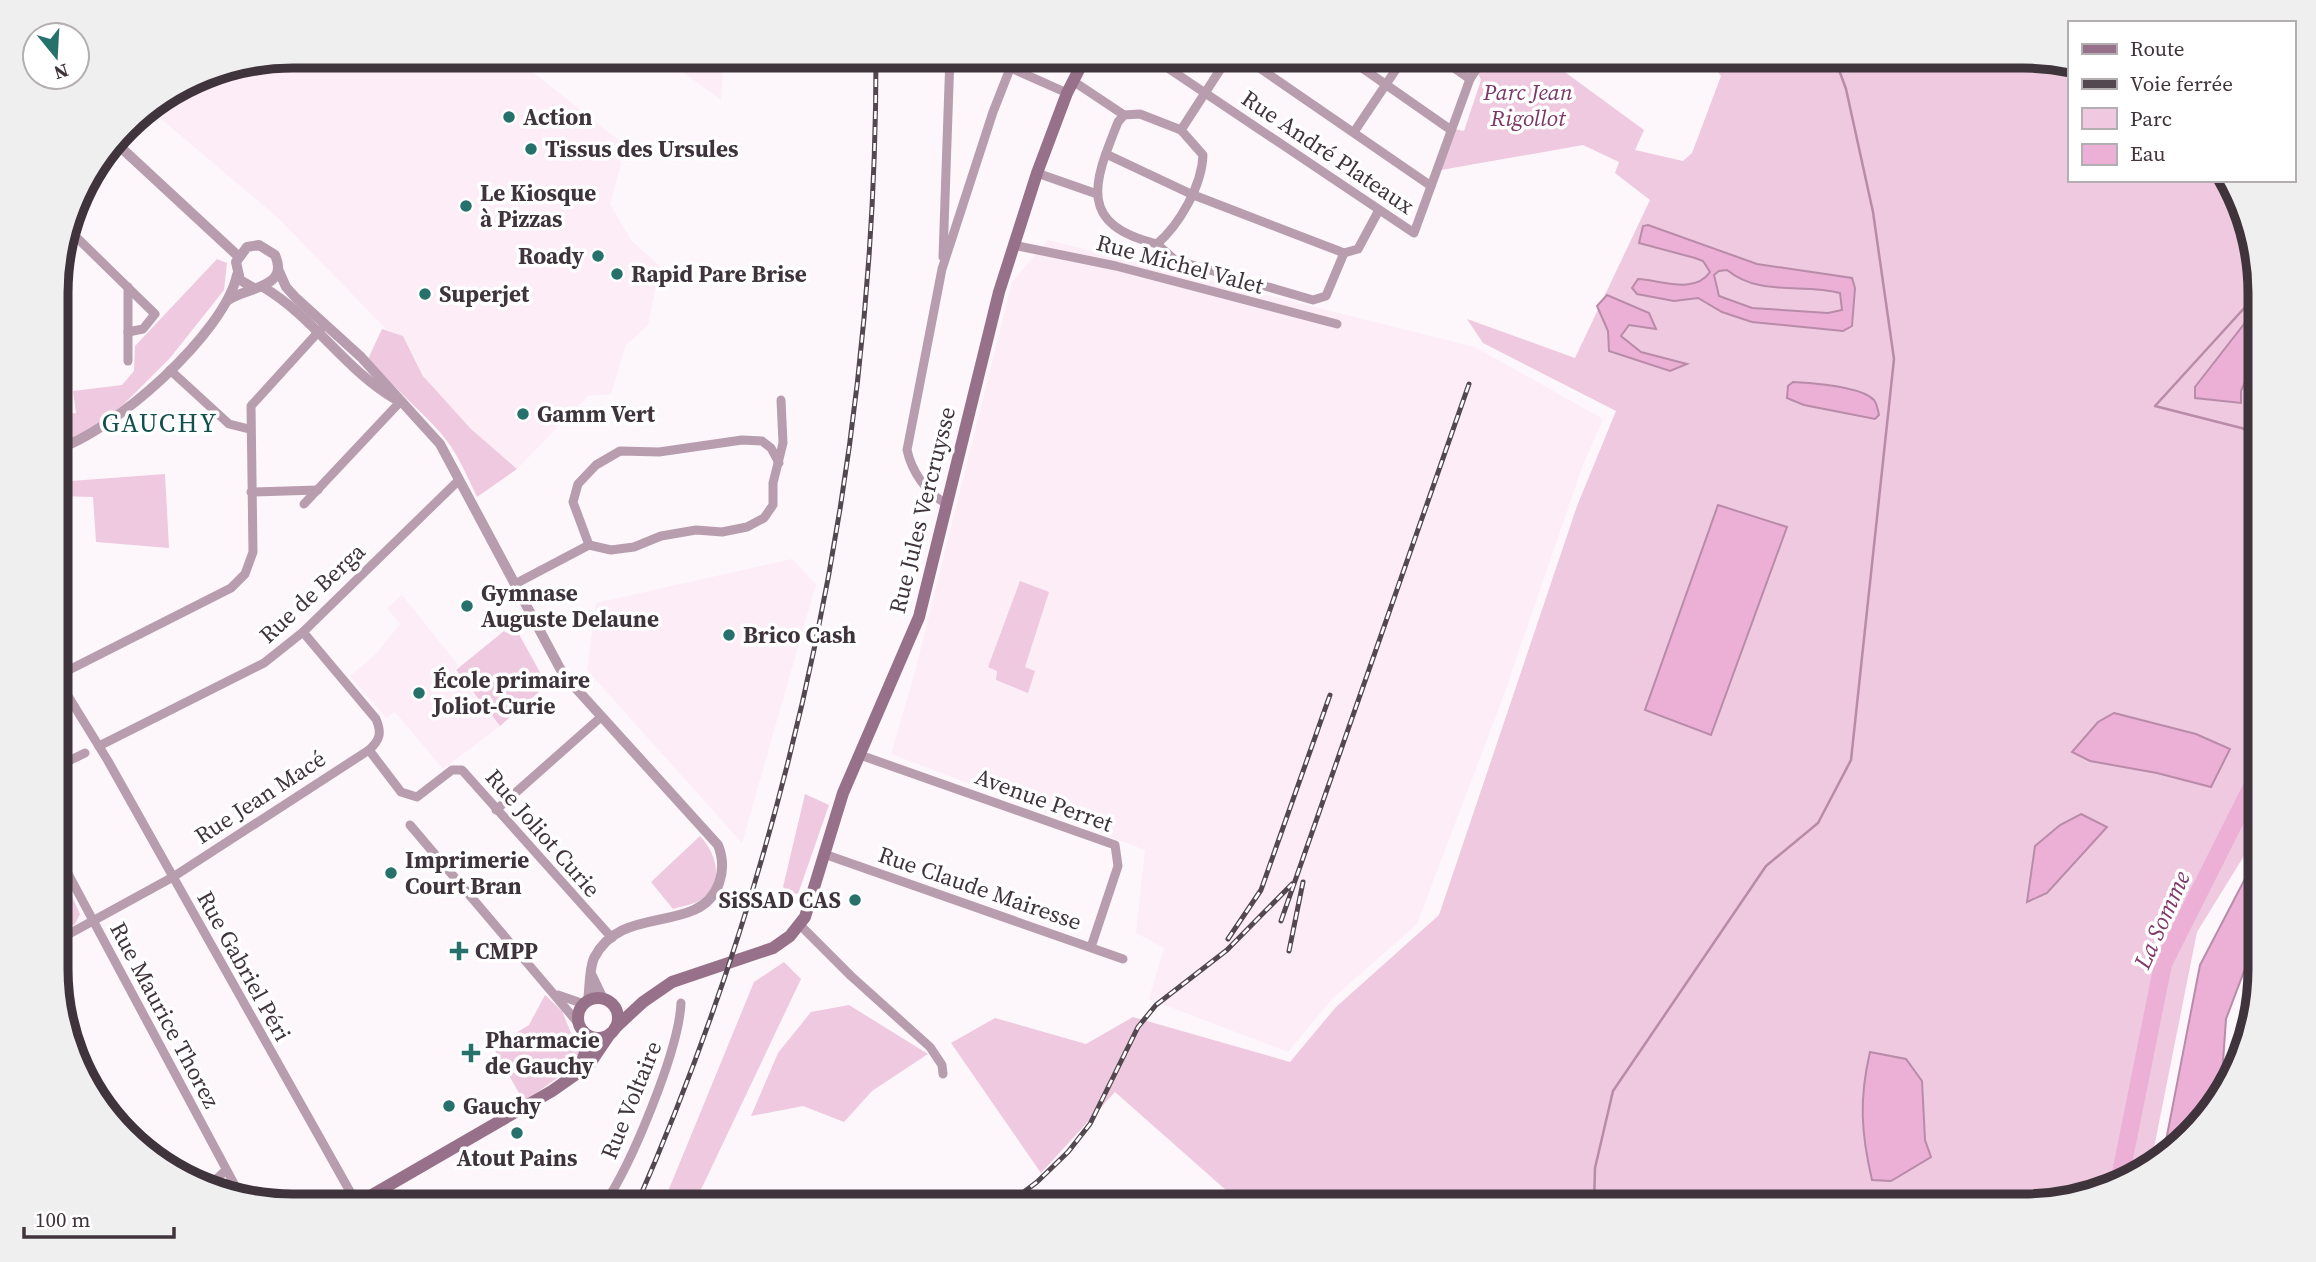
<svg xmlns="http://www.w3.org/2000/svg" width="2316" height="1262" font-family="'Source Serif 4',serif">
<style>
.built{fill:#fdedf6}
.green{fill:#eec9e0}
.water{fill:#ecb0d7;stroke:#b88ba8;stroke-width:2;fill-rule:evenodd}
.lines{fill:none;stroke-linecap:round;stroke-linejoin:round}
.stream{stroke:#b88ba8;stroke-width:2.5}
.river{stroke:#ecb0d7;stroke-width:18}
.minor{stroke:#b89dae;stroke-width:9}
.tertiary{stroke:#b89dae;stroke-width:10}
.secondary{stroke:#977189;stroke-width:12}
.rail-casing{stroke:#534850;stroke-width:5}
.rail{stroke:#fff;stroke-width:2.5;stroke-dasharray:8;stroke-linecap:butt}
.poi-dot{fill:#27716d;stroke:#fff;stroke-width:2.5}
.labels{text-anchor:middle;stroke-width:7;stroke-linejoin:round;paint-order:stroke}
.park-label{font-size:23px;font-style:italic;fill:#7c3668;stroke:#fff}
.poi-label{font-size:23px;font-weight:bold;fill:#40343c;stroke:#fff;text-anchor:start}
.street-label{font-size:23px;fill:#40343c;stroke:#fff}
.water-label{font-size:24px;font-style:italic;fill:#80396b;stroke:#fff}
.quarter-label{font-size:26px;letter-spacing:2px;fill:#13504d;stroke:#fff}
.rim{fill:none;stroke:#40343c;stroke-width:9}
</style>
<rect width="100%" height="100%" fill="#fdf7fb"/>
<g class="built">
<polygon points="293,56 523,56 519,61 626,146 610,204 631,240 660,266 648,325 626,345 611,394 588,396 517,469 470,428 427,381 403,336 387,330 277,217 148,108 203,74"/>
<polygon points="660,56 724,56 721,99 720,99"/>
<polygon points="1048,240 1475,347 1603,419 1583,465 1502,700 1417,924 1333,998 1288,1052 1149,999 1164,948 1136,933 1145,850 891,754 915,672 1012,282"/>
<polygon points="792,559 816,584 742,843 587,670 596,603"/>
<polygon points="402,595 458,665 454,672 500,726 443,769 395,712 386,718 350,676 376,654 400,624 387,608"/>
</g>
<g class="green">
<polygon points="1492,56 1543,56 1644,130 1635,150 1683,161 1692,153 1721,76 1706,56 2023,56 2069,67 2069,180 2227,180 2258,263 2260,830 2197,932 2150,1168 2038,1206 1244,1206 1115,1092 1041,1173 951,1043 995,1018 1086,1044 1133,1017 1290,1062 1336,1007 1439,915 1577,506 1616,411 1483,343 1467,319 1575,358 1650,200 1615,173 1619,162 1583,145 1441,170 1455,129 1464,131 1481,80 1478,73"/>
<polygon points="217,259 227,263 224,290 170,358 122,406 90,430 57,445 57,415 76,413 73,391 122,385 134,371 135,346"/>
<path d="M382,329L403,336L423,376L470,428L517,469L477,497C466,474 456,449 438,430C415,405 390,384 368,359Z"/>
<polygon points="165,474 169,548 96,542 93,497 57,496 57,482"/>
<polygon points="1020,581 1049,592 1025,667 1035,671 1028,693 996,680 997,671 988,667"/>
<polygon points="515,627 547,685 500,726 456,670 504,631 507,633"/>
<polygon points="805,794 829,805 798,894 789,893 783,887"/>
<path d="M700,836C717,854 725,884 701,900C693,905 681,906 673,909L651,882Z"/>
<polygon points="58,867 80,914 75,924 58,933"/>
<polygon points="784,962 801,979 696,1200 698,1206 662,1206 754,982"/>
<polygon points="545,995 562,1011 582,1060 524,1102 493,1047 529,1025"/>
<polygon points="849,1005 928,1054 872,1091 844,1122 803,1106 751,1116 778,1053 811,1012"/>
</g>
<g class="water">
<path d="M1648,225L1757,264L1852,278L1855,288L1852,326L1843,331L1752,322L1722,312L1698,298L1674,301L1637,294L1632,288L1638,279C1661,280 1694,295 1710,272L1703,261L1695,258L1639,243L1643,226ZM1727,270C1760,297 1803,283 1840,293L1842,310L1828,313L1752,308L1719,296L1714,275L1719,271Z"/>
<polygon points="1607,295 1649,313 1656,329 1629,325 1621,336 1641,352 1687,364 1670,371 1609,351 1608,331 1597,306"/>
<polygon points="2258,296 2258,352 2241,391 2241,403 2195,398 2195,387 2244,324"/>
<path d="M1793,382C1811,383 1861,386 1874,400C1877,404 1878,410 1879,415L1875,419L1804,405L1787,398L1788,386Z"/>
<polygon points="1718,505 1787,527 1711,735 1645,710"/>
<polygon points="2114,713 2196,734 2230,749 2211,787 2157,773 2090,761 2072,752 2098,722"/>
<polygon points="2081,814 2107,827 2047,893 2027,902 2035,846 2060,825"/>
<polygon points="2260,850 2260,929 2226,1019 2221,1091 2163,1156 2200,965"/>
<path d="M1870,1052L1906,1059L1922,1081L1925,1140L1931,1157L1891,1181L1872,1180C1861,1133 1859,1099 1870,1052Z"/>
</g>
<g class="lines">
<g class="stream">
<polyline points="2257,432 2155,406 2258,293"/>
<polyline points="1594,1206 1595,1168 1613,1091 1766,866 1818,823 1851,760 1894,359 1873,212 1846,89 1834,56"/>
</g>
<polyline class="river" points="2120,1178 2163,964 2259,773"/>
<g class="minor">
<polyline points="984,56 1067,93"/>
<polyline points="1150,56 1414,233 1470,79 1485,56"/>
<polyline points="1242,56 1431,186"/>
<polyline points="1345,56 1451,130"/>
<polyline points="1437,56 1470,79"/>
<polyline points="1073,81 1124,115"/>
<path d="M1140,114L1181,130L1203,155C1202,185 1180,224 1157,244C1076,224 1094,182 1118,122L1124,115Z"/>
<polyline points="1181,130 1229,56"/>
<polyline points="1354,132 1405,56"/>
<polyline points="1106,154 1191,194 1344,253 1358,249 1379,210"/>
<polyline points="1037,173 1097,194"/>
<polyline points="69,230 155,314 143,329 128,332"/>
<polyline points="1157,244 1175,260 1313,300 1326,296 1344,253"/>
<polyline points="1013,245 1116,266 1337,324"/>
<polyline points="943,257 950,56"/>
<polyline points="128,287 128,361"/>
<polyline points="170,370 229,424 249,429"/>
<polyline points="251,492 318,490"/>
<path d="M945,503C926,492 912,472 907,450L942,269L993,112L1015,56"/>
<polyline points="304,504 400,402"/>
<polyline points="589,545 573,502 578,484 596,465 620,451 659,452 742,440 762,441 771,448 779,463"/>
<polyline points="515,584 589,545 611,550 634,547 661,536 696,530 722,532 747,527 764,518 773,505 773,483 783,443 781,400"/>
<path d="M303,632L376,719C382,733 380,740 369,750L401,792L417,797L452,770H462L612,938"/>
<polyline points="57,676 231,588 245,574 253,552 251,406 321,329"/>
<polyline points="57,678 108,761 357,1204"/>
<polyline points="99,746 264,663 303,632 459,480"/>
<polyline points="860,755 1115,845 1118,866 1091,947"/>
<polyline points="58,766 85,753"/>
<polyline points="496,810 601,717"/>
<polyline points="410,825 579,1024"/>
<polyline points="824,854 1123,959"/>
<polyline points="58,855 239,1193"/>
<polyline points="800,925 851,976 930,1047 942,1065 943,1074"/>
<polyline points="58,940 173,877 369,750"/>
<polyline points="558,995 584,1004"/>
<polyline points="2245,1032 2255,989"/>
<polyline points="209,1186 226,1170"/>
<path d="M603,1206C631,1166 679,1050 681,1003"/>
</g>
<g class="tertiary">
<polyline points="116,143 238,256"/>
<path d="M278,269L286,287L296,298L361,357L440,444L563,674L718,845C728,870 719,899 694,910C660,925 615,917 594,958C589,969 590,988 588,1001"/>
<path d="M263,287C314,317 344,369 395,399"/>
<path d="M228,300C247,287 290,288 275,255L259,245L247,247L236,262L240,280L254,288"/>
<path d="M57,449C114,431 224,334 237,275"/>
<polyline points="592,976 603,999"/>
</g>
<g class="secondary">
<circle cx="598" cy="1018" r="20"/>
<polyline points="615,1028 643,1002 672,982 773,948 790,936 805,917 843,793 919,617 999,292 1037,173 1067,93 1086,56"/>
<polyline points="578,1072 585,1053 583,1031"/>
<polyline points="353,1206 552,1091 589,1065 610,1034"/>
</g>
<g class="rail-casing">
<g id="rail">
<polyline points="1281,921 1469,384"/>
<polyline points="1228,939 1261,890 1330,695"/>
<polyline points="1289,951 1303,882"/>
<path d="M636,1206C794,846 876,450 876,56"/>
<polyline points="1005,1206 1037,1182 1068,1152 1090,1124 1138,1027 1156,1005 1227,950 1292,884"/>
</g>
</g>
<use href="#rail" class="rail"/>
</g>
<g class="poi-dot">
<circle cx="509" cy="117" r="7"/>
<circle cx="531" cy="149" r="7"/>
<circle cx="466" cy="206" r="7"/>
<circle cx="598" cy="256" r="7"/>
<circle cx="617" cy="274" r="7"/>
<circle cx="425" cy="294" r="7"/>
<circle cx="523" cy="414" r="7"/>
<circle cx="467" cy="606" r="7"/>
<circle cx="729" cy="635" r="7"/>
<circle cx="419" cy="693" r="7"/>
<circle cx="391" cy="873" r="7"/>
<circle cx="855" cy="900" r="7"/>
<path d="M455.5 940.5h7v7h7v7h-7v7h-7v-7h-7v-7h7z"/>
<path d="M467.5 1042.5h7v7h7v7h-7v7h-7v-7h-7v-7h7z"/>
<circle cx="449" cy="1106" r="7"/>
<circle cx="517" cy="1133" r="7"/>
</g>
<g class="labels">
<g class="park-label">
<text x="1528" y="100">Parc Jean<tspan x="1528" dy="26">Rigollot</tspan></text>
</g>
<g class="poi-label">
<text x="523" y="125">Action</text>
<text x="545" y="157">Tissus des Ursules</text>
<text x="480" y="201">Le Kiosque<tspan x="480" dy="26">à Pizzas</tspan></text>
<text x="584" y="264" text-anchor="end">Roady</text>
<text x="631" y="282">Rapid Pare Brise</text>
<text x="439" y="302">Superjet</text>
<text x="537" y="422">Gamm Vert</text>
<text x="481" y="601">Gymnase<tspan x="481" dy="26">Auguste Delaune</tspan></text>
<text x="743" y="643">Brico Cash</text>
<text x="433" y="688">École primaire<tspan x="433" dy="26">Joliot-Curie</tspan></text>
<text x="405" y="868">Imprimerie<tspan x="405" dy="26">Court Bran</tspan></text>
<text x="841" y="908" text-anchor="end">SiSSAD CAS</text>
<text x="475" y="959">CMPP</text>
<text x="485" y="1048">Pharmacie<tspan x="485" dy="26">de Gauchy</tspan></text>
<text x="463" y="1114">Gauchy</text>
<text x="517" y="1166" text-anchor="middle">Atout Pains</text>
</g>
<g class="street-label">
<text transform="translate(1328 152) rotate(34)" y="8">Rue André Plateaux</text>
<text transform="translate(1180 264) rotate(15)" y="8">Rue Michel Valet</text>
<text transform="translate(922 510) rotate(-76)" y="8">Rue Jules Vercruysse</text>
<text transform="translate(312 593) rotate(-43)" y="8">Rue de Berga</text>
<text transform="translate(260 797) rotate(-33)" y="8">Rue Jean Macé</text>
<text transform="translate(1044 800) rotate(20)" y="8">Avenue Perret</text>
<text transform="translate(543 833) rotate(49)" y="8">Rue Joliot Curie</text>
<text transform="translate(980 888) rotate(19)" y="8">Rue Claude Mairesse</text>
<text transform="translate(244 966) rotate(61)" y="8">Rue Gabriel Péri</text>
<text transform="translate(165 1015) rotate(62)" y="8">Rue Maurice Thorez</text>
<text transform="translate(631 1100) rotate(-68)" y="8">Rue Voltaire</text>
</g>
<g class="water-label">
<text transform="translate(2162 920) rotate(-66)" y="8">La Somme</text>
</g>
<g class="quarter-label">
<text x="160" y="432">GAUCHY</text>
</g>
</g>
<path d="M0 0H2316V1262H0ZM293 68H2023A225 225 0 0 1 2248 293V969A225 225 0 0 1 2023 1194H293A225 225 0 0 1 68 969V293A225 225 0 0 1 293 68Z" fill="#f0efef" fill-rule="evenodd"/>
<path class="rim" d="M293 68H2023A225 225 0 0 1 2248 293V969A225 225 0 0 1 2023 1194H293A225 225 0 0 1 68 969V293A225 225 0 0 1 293 68Z"/>
<rect x="2068" y="21" width="228" height="161" fill="#ffffff" stroke="#b3aeb1" stroke-width="2"/>
<rect x="2082" y="44" width="35" height="10" fill="#977189" stroke="#b3aeb1" stroke-width="2"/>
<text x="2130" y="56" font-size="21" fill="#40343c">Route</text>
<rect x="2082" y="79" width="35" height="10" fill="#534850" stroke="#b3aeb1" stroke-width="2"/>
<text x="2130" y="91" font-size="21" fill="#40343c">Voie ferrée</text>
<rect x="2082" y="108" width="35" height="21" fill="#eec9e0" stroke="#b3aeb1" stroke-width="2"/>
<text x="2130" y="126" font-size="21" fill="#40343c">Parc</text>
<rect x="2082" y="144" width="35" height="21" fill="#ecb0d7" stroke="#b3aeb1" stroke-width="2"/>
<text x="2130" y="161" font-size="21" fill="#40343c">Eau</text>
<g transform="translate(56 56) rotate(162)"><circle r="33" fill="#ffffff" stroke="#b3aeb1" stroke-width="2"/>
<path d="M0-5L12 26L0 18L-12 26Z" fill="#27716d"/>
<text y="-10" font-size="19" font-weight="bold" text-anchor="middle" fill="#40343c">N</text>
</g>
<path d="M24 1227v10h150v-10" fill="none" stroke="#40343c" stroke-width="3.5"/>
<text x="35" y="1227" font-size="21" fill="#40343c" stroke="#ffffff" stroke-width="5" paint-order="stroke">100 m</text>
</svg>
